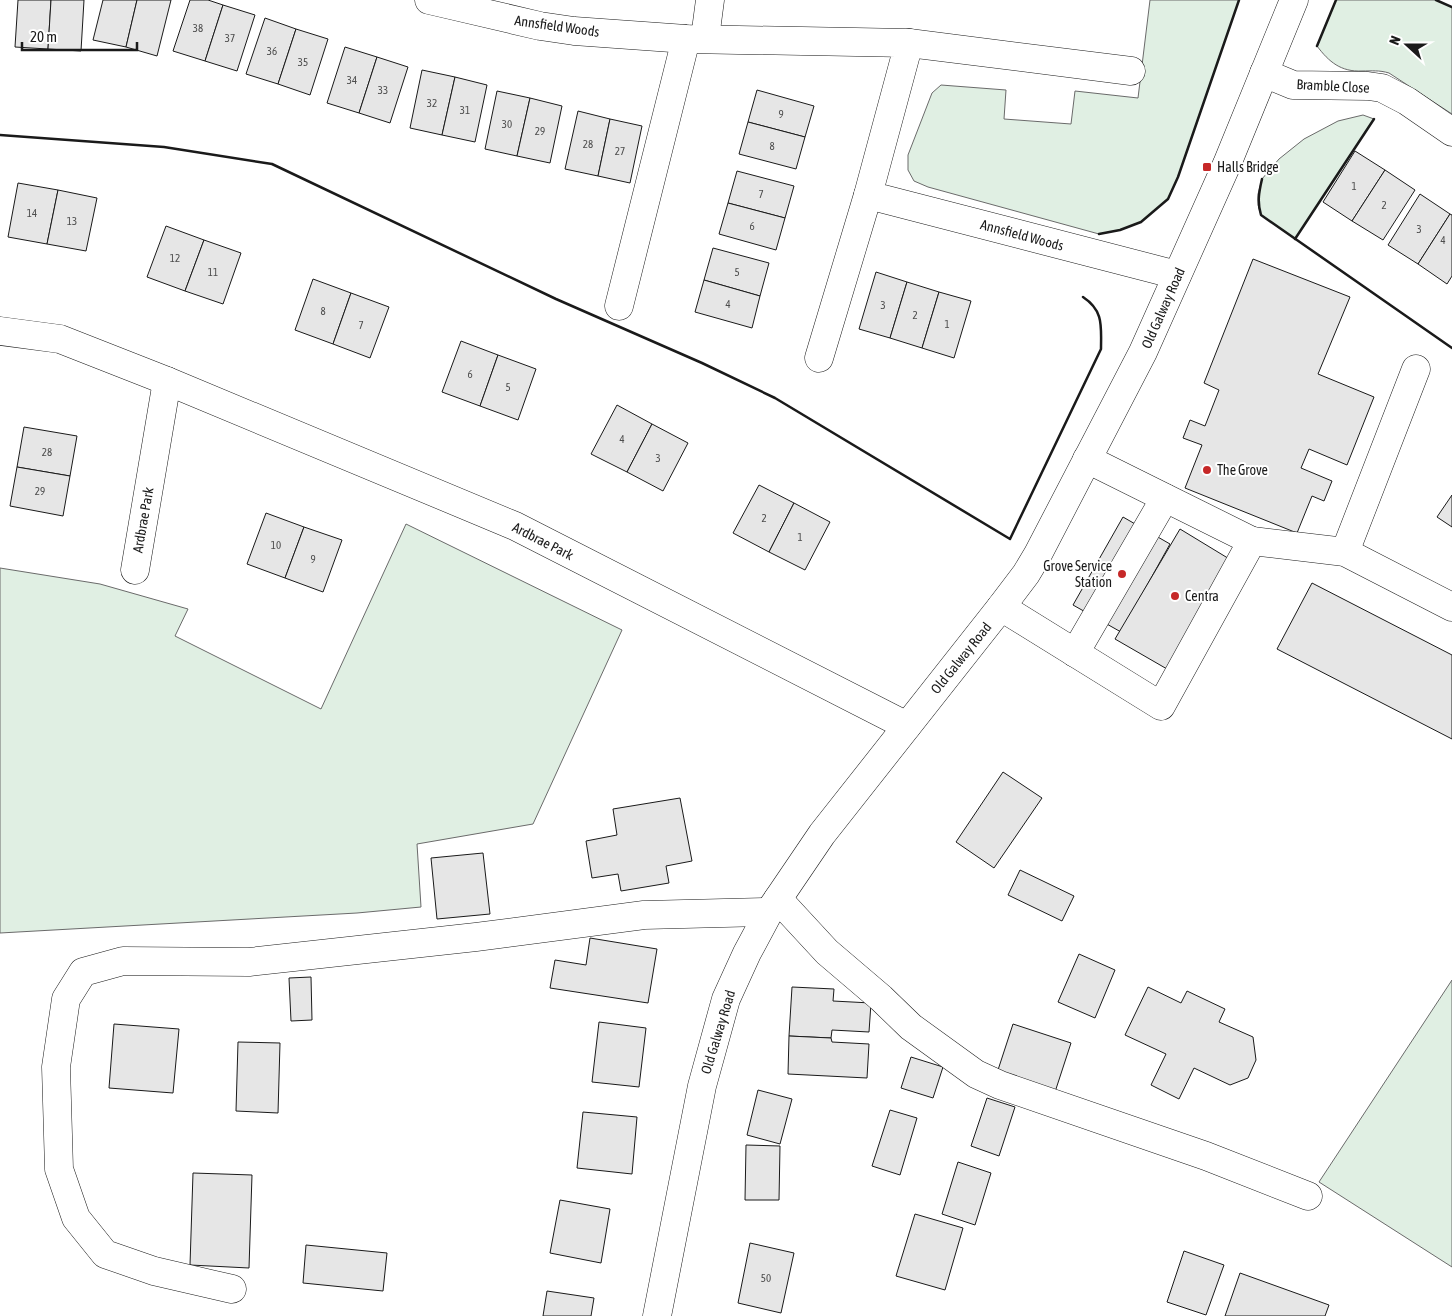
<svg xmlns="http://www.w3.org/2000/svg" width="1452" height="1316" font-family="'Asap Condensed',sans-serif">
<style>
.green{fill:#e0efe3;stroke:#6a6a6a}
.building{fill:#e6e6e6;stroke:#1a1a1a}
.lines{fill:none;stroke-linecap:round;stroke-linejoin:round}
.minor-casing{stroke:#1a1a1a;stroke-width:29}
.major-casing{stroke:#1a1a1a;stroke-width:29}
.minor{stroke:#fff;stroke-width:28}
.major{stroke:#fff;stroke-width:28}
.wall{stroke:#1a1a1a;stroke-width:2.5}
.poi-dot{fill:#c62828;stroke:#fff;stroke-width:2}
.labels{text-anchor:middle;stroke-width:4;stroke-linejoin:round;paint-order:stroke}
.number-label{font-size:11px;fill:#4d4d4d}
.street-label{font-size:14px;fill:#1a1a1a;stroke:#fff}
.poi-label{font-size:14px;fill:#1a1a1a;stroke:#fff;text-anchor:start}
</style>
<rect width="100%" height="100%" fill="#fff"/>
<g class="green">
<polygon points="1150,0 1239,0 1178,177 1168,199 1141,222 1120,230 1099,234 928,187 914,181 908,170 908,155 932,93 941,85 1006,90 1004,119 1071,124 1075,91 1138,98"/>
<path d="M1336,0H1436L1452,7V114L1389,73C1379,70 1372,71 1362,71C1341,72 1329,62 1317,46Z"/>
<polygon points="1363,115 1374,119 1295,239 1261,215 1258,205 1258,194 1262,179 1279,159 1304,139 1338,121"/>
<polygon points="406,524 622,630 533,824 417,844 421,907 357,913 0,933 0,568 100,584 188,609 175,636 321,709"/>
<polygon points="1452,980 1452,1267 1319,1182"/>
</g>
<g class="building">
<polygon points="18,0 51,0 48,49 15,47"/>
<polygon points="51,0 84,0 81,51 48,49"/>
<polygon points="103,0 137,0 126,47 93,40"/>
<polygon points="137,0 171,0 157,56 126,47"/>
<polygon points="190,0 208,0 223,5 205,61 173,51"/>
<polygon points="223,5 255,15 237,71 205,61"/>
<polygon points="265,18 296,29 278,84 246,74"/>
<polygon points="296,29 328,39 310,95 278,84"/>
<polygon points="345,47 377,57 359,113 327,103"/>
<polygon points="377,57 408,67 390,123 359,113"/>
<polygon points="422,70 455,77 442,135 410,128"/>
<polygon points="455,77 487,85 475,142 442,135"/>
<polygon points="757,90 814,106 805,137 748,122"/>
<polygon points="497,91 530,98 517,156 485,149"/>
<polygon points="530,98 562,106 550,163 517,156"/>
<polygon points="578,111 610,119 598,176 565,169"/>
<polygon points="610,119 642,126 630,183 598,176"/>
<polygon points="748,122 805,137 796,169 739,154"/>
<polygon points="1355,151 1385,170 1352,221 1323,202"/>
<polygon points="1385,170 1415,190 1383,240 1352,221"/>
<polygon points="737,171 794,186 785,218 728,203"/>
<polygon points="18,183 58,190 47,244 8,237"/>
<polygon points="58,190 97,198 86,251 47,244"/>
<polygon points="1420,194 1450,214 1418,264 1388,245"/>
<polygon points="728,203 785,218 776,250 719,234"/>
<polygon points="1450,214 1452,215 1452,276 1447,284 1418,264"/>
<polygon points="166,226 204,240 185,291 147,277"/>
<polygon points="204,240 241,253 223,304 185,291"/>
<polygon points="713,248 769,263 760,296 704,280"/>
<polygon points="1253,259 1350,297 1318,374 1374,397 1347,465 1309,449 1301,468 1332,481 1324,501 1312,496 1297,533 1185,488 1202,445 1183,438 1190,420 1205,426 1219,390 1204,383"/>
<polygon points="876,272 907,282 890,338 859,329"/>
<polygon points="313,279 351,293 333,344 295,330"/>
<polygon points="704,280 760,296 752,328 695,312"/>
<polygon points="907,282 939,292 922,348 890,338"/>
<polygon points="939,292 971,301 954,358 922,348"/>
<polygon points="351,293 389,307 370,358 333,344"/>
<polygon points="461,341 498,355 480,406 442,392"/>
<polygon points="498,355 536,369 518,420 480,406"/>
<polygon points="617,405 652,424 627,472 591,454"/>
<polygon points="652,424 688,443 663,491 627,472"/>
<polygon points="24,427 77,436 70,476 17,467"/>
<polygon points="17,467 70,476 63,516 10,506"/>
<polygon points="759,485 794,503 769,552 733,533"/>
<polygon points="1452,495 1452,527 1437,517"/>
<polygon points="794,503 830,522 805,570 769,552"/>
<polygon points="266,513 304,527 285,578 247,564"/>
<polygon points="1123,517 1170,544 1121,632 1073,605"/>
<polygon points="304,527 342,540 323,592 285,578"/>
<polygon points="1180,529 1231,560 1167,669 1115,639"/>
<polygon points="1312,583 1452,655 1452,739 1277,649"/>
<polygon points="1003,772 1042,798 994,868 956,842"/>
<polygon points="680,798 692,861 666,866 669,883 621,891 618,874 592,878 586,841 617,835 613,809"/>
<polygon points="483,853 490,914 437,919 431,858"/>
<polygon points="1020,870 1074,896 1062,921 1008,895"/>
<polygon points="590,938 657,949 648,1003 550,988 555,960 586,965"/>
<polygon points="1079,954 1115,970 1095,1018 1058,1002"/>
<polygon points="311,977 312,1020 291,1021 289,978"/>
<polygon points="792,987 834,989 833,1001 871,1003 869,1032 832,1030 831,1038 789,1036"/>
<polygon points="1148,987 1181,1003 1187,991 1225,1009 1219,1022 1253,1037 1256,1060 1248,1078 1230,1085 1194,1068 1179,1099 1151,1085 1166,1054 1125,1035"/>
<polygon points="599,1022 646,1028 639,1087 592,1082"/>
<polygon points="114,1024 179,1029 173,1093 109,1088"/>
<polygon points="1013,1024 1071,1043 1055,1092 997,1073"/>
<polygon points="789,1036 831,1038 832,1042 869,1044 867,1078 788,1074"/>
<polygon points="238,1042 280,1043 278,1113 236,1111"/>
<polygon points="911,1057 943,1067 933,1098 901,1088"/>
<polygon points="758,1090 792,1099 780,1144 747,1135"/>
<polygon points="987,1098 1015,1107 999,1156 971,1146"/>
<polygon points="890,1110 917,1118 900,1175 872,1166"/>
<polygon points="583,1112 637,1117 632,1174 577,1168"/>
<polygon points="746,1145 780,1146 779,1200 745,1200"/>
<polygon points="958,1162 991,1173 975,1225 942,1214"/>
<polygon points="193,1173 252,1175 249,1268 190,1265"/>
<polygon points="560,1200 610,1209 601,1263 550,1253"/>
<polygon points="915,1214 963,1228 945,1290 896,1276"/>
<polygon points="750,1243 794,1253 781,1313 738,1303"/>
<polygon points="306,1245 387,1253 383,1291 303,1283"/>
<polygon points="1184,1251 1224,1265 1206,1315 1167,1302"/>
<polygon points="1240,1273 1329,1305 1325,1316 1225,1316"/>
<polygon points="547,1291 594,1298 591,1316 543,1316"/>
</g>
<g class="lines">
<g class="minor-casing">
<g id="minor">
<polyline points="429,0 540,26 574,31 686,39 909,43 868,195 1177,275"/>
<polyline points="705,38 710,0"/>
<polyline points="909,43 1131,71"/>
<polyline points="1264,73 1293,85 1368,86 1382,88 1407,101 1452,132"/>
<polyline points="619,306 686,39"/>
<polyline points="0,331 60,339 167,381 515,526 907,726"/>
<polyline points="819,358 868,195"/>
<polyline points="1252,541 1345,552 1452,607"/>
<polyline points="1345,552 1416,369"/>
<polyline points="135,570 167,381"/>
<polyline points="1001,607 1161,706 1252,541 1087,459"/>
<polyline points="1075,653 1165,498"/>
<polyline points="778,899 827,952 881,998 911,1027 976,1074 1000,1085 1206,1156 1308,1196"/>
<polyline points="232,1289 154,1271 105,1254 76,1218 59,1169 56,1067 66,999 83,972 123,961 249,962 476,937 644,915 769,912"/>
</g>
</g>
<g class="major-casing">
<polyline id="major" points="657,1316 702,1086 726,999 747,953 769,912 822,834 1001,607 1026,574 1038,554 1143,352 1227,164 1294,0"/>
</g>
<use href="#minor" class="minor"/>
<use href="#major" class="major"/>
<g class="wall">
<polyline points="1436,0 1452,7"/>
<polyline points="1317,46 1336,0"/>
<path d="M0,135L164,147L272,164L556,299L702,363L775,398L1010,539L1101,349C1101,326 1104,311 1083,297"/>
<path d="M1262,179C1259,192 1257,202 1261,215L1452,348"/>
<polyline points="1099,234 1120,230 1141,222 1168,199 1178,177 1239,0"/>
<polyline points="1295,239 1374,119"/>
</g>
</g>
<g class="poi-dot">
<rect x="1202" y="162" width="10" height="10" rx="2.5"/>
<circle cx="1207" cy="470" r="5"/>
<circle cx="1122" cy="574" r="5"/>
<circle cx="1175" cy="596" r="5"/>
</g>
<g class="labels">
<g class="number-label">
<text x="198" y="32">38</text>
<text x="230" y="42">37</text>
<text x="272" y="55">36</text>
<text x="303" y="66">35</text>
<text x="352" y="84">34</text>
<text x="383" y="94">33</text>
<text x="432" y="107">32</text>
<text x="465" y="114">31</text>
<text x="781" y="118">9</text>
<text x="507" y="128">30</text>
<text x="540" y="135">29</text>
<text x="588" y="148">28</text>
<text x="772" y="150">8</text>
<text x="620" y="155">27</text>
<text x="1354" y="190">1</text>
<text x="761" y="198">7</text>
<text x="1384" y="209">2</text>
<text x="32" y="217">14</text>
<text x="72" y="225">13</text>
<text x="752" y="230">6</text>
<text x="1419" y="233">3</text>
<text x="1443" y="244">4</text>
<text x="175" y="262">12</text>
<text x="213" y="276">11</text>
<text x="737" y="276">5</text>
<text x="728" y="308">4</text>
<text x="883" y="309">3</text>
<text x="323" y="315">8</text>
<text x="915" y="319">2</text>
<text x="947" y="328">1</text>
<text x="361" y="329">7</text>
<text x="470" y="378">6</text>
<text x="508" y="391">5</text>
<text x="622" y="443">4</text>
<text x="47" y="456">28</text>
<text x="658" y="462">3</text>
<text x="40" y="495">29</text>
<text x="764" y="522">2</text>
<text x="800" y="541">1</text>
<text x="276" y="549">10</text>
<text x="313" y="563">9</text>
<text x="766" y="1282">50</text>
</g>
<g class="street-label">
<text transform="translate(557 26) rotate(8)" y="5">Annsfield Woods</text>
<text transform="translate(1333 86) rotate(3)" y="5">Bramble Close</text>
<text transform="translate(1022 235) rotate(15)" y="5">Annsfield Woods</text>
<text transform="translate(1163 308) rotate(-66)" y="5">Old Galway Road</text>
<text transform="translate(143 520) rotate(-80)" y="5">Ardbrae Park</text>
<text transform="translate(543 541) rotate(27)" y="5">Ardbrae Park</text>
<text transform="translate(961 658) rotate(-51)" y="5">Old Galway Road</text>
<text transform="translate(718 1032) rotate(-73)" y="5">Old Galway Road</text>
</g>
<g class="poi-label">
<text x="1217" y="172">Halls Bridge</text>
<text x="1217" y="475">The Grove</text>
<text x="1112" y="571" text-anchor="end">Grove Service<tspan x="1112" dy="16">Station</tspan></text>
<text x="1185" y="601">Centra</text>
</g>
</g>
<g transform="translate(1407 45) rotate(291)" stroke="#ffffff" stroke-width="4" paint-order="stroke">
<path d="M0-4L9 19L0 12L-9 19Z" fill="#1a1a1a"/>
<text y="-8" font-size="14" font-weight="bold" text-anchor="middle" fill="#1a1a1a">N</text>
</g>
<path d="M22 42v8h115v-8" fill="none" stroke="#1a1a1a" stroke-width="2.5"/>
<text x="30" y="42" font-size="15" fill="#1a1a1a" stroke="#ffffff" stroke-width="4" paint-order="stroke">20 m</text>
</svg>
